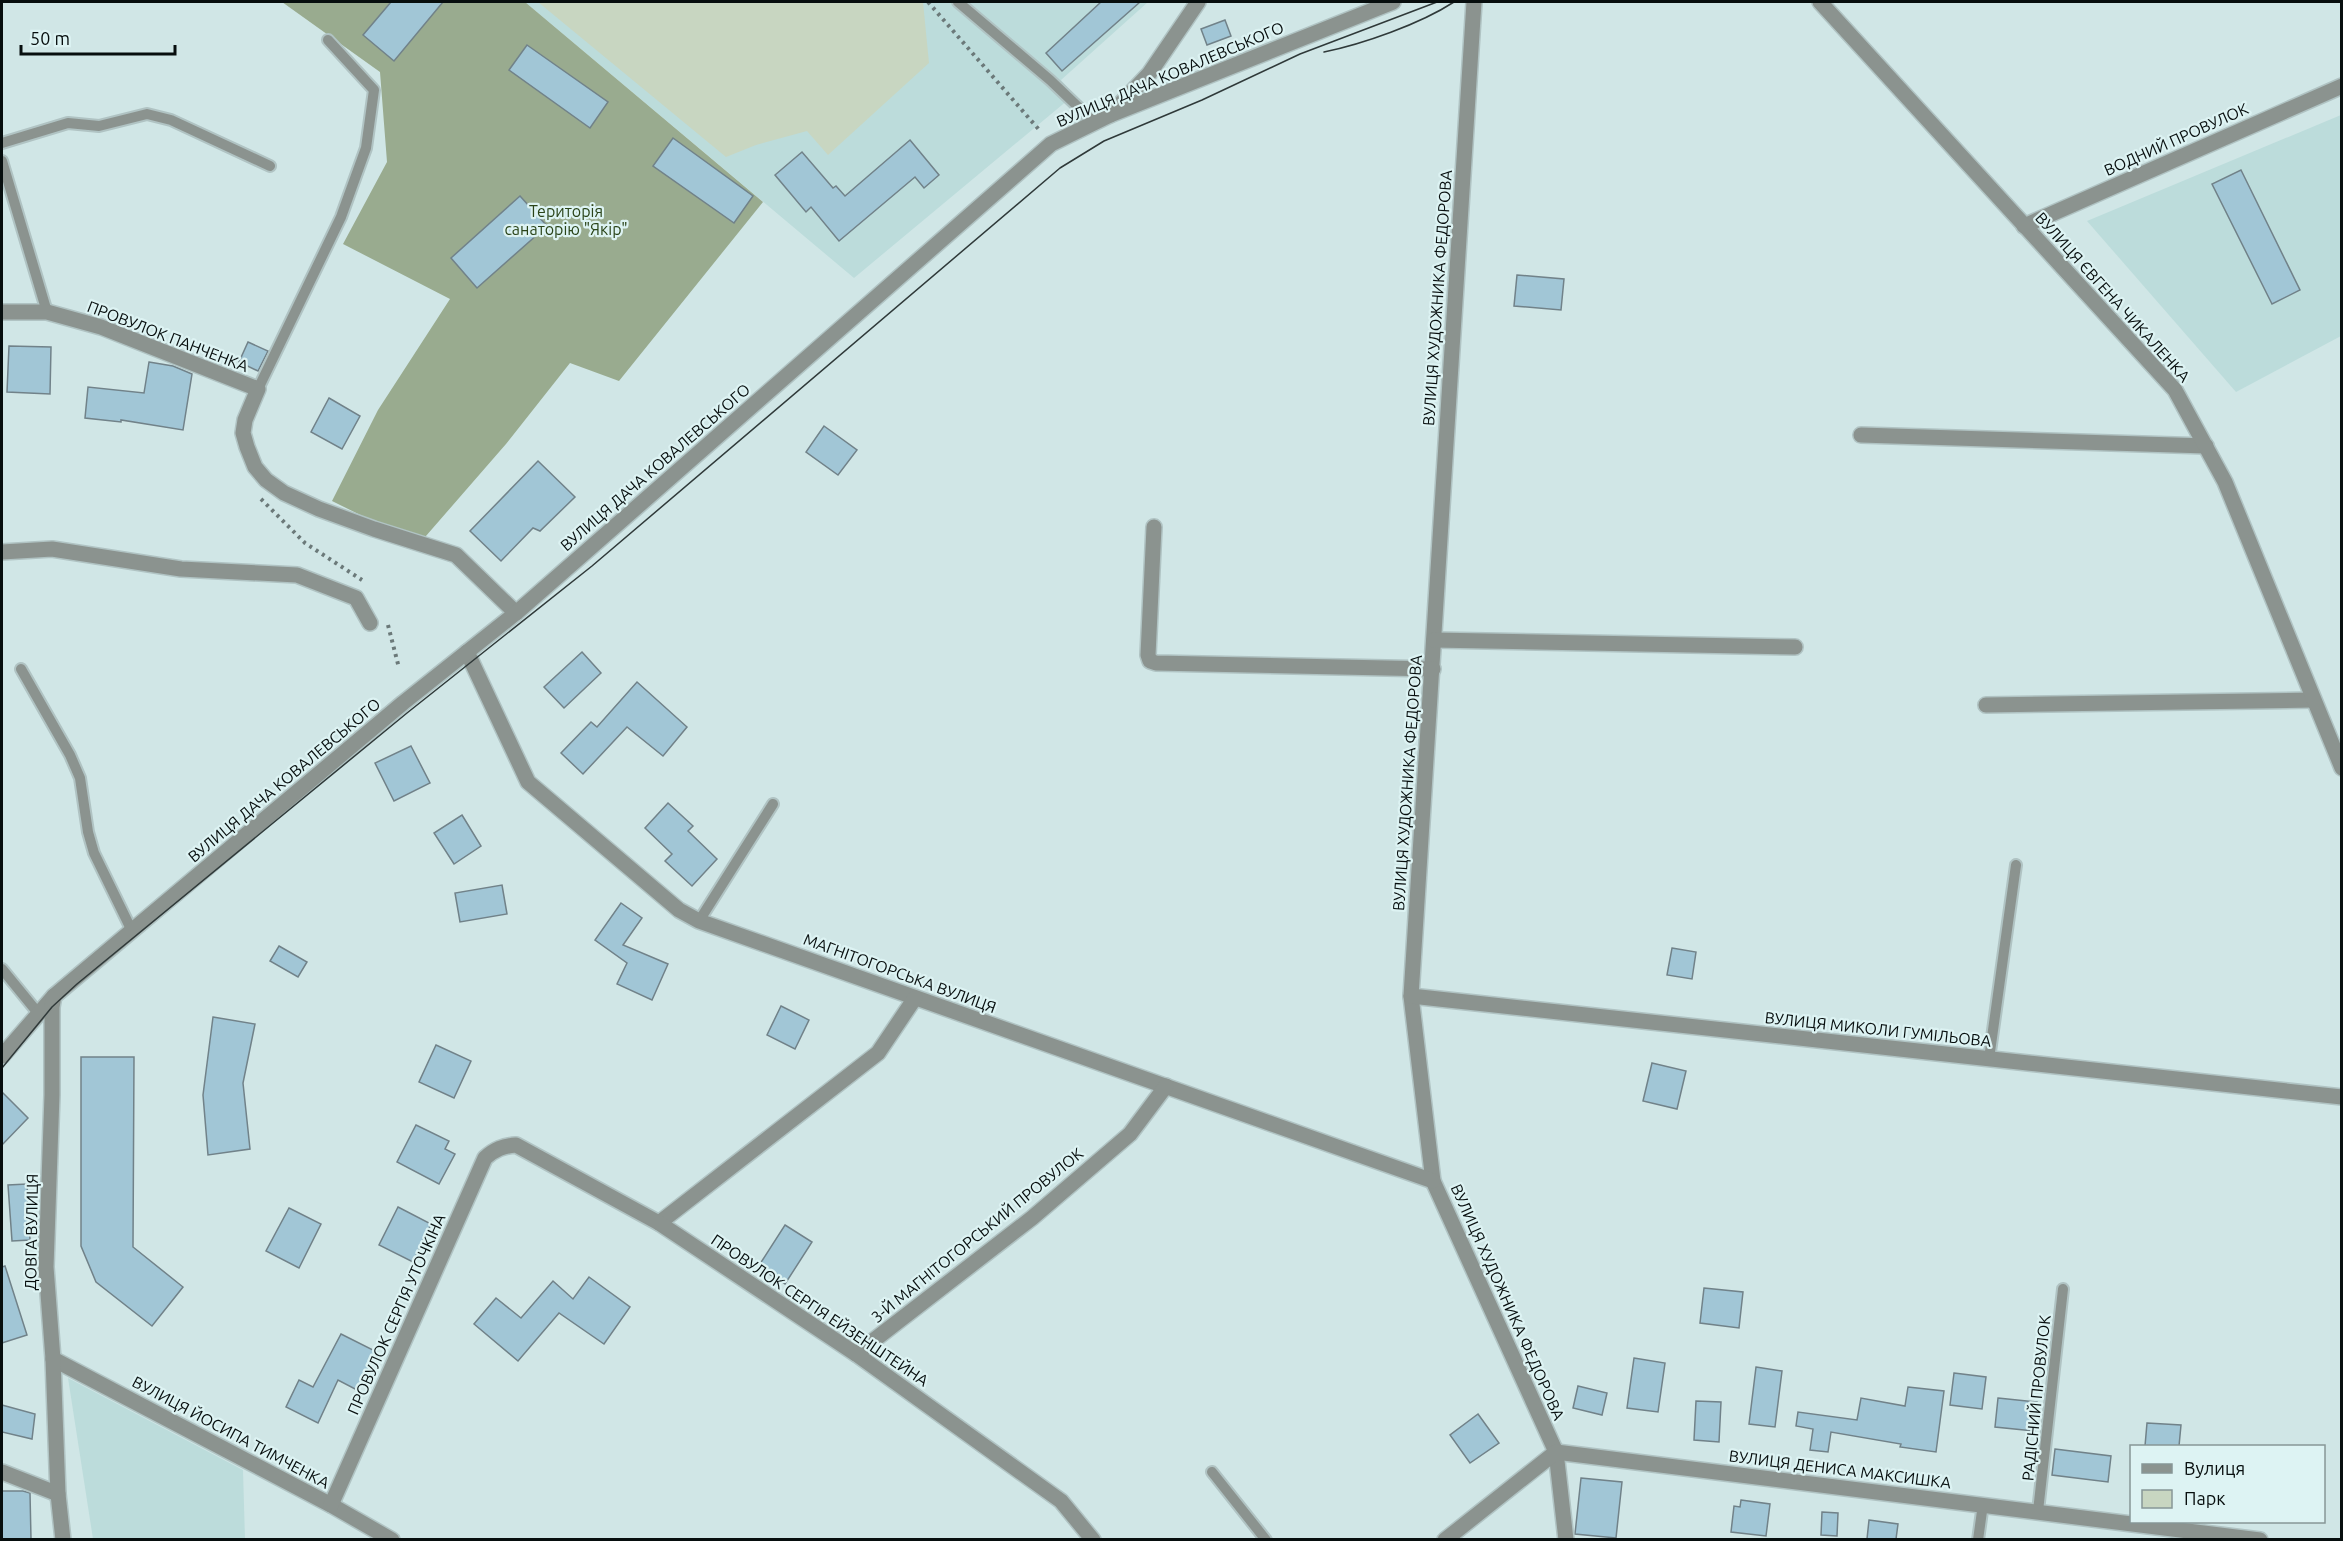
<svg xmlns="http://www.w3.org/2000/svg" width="2343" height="1541" font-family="Ubuntu,sans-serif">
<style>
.built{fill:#bcdcdb}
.green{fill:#c8d6c1}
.forest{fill:#99ab8f}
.building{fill:#a1c6d6;stroke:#718289;stroke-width:1.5}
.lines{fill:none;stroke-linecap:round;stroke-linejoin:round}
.service-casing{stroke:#b0c3c3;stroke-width:14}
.minor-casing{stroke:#b0c3c3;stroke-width:18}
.tertiary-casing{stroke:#b0c3c3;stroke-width:18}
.path{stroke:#6b7979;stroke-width:4;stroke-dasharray:3 4.5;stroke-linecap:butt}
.service{stroke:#8b938f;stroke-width:10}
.minor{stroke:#8b938f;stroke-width:15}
.tertiary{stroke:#8b938f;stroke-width:15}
.tram{stroke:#2f3939;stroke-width:1.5}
.labels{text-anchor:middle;stroke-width:4.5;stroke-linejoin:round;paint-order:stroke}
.street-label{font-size:16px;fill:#070e0e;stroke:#ddf3f3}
.park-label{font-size:16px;fill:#2a4419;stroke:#ddf3f3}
</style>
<rect width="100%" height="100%" fill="#d0e6e6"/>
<g class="built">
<polygon points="525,2 1148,2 1061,80 1074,95 854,278"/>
<polygon points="2341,115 2341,336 2236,392 2087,221"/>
<polygon points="68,1378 243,1470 245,1539 93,1539"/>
</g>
<polygon class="green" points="538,2 923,2 929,63 828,155 807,131 756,145 726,157"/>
<polygon class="forest" points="282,2 525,2 763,202 619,381 570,363 506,444 419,544 332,501 378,410 450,299 343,244 387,162 380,72"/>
<g class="building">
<polygon points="391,2 443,2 394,61 363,35"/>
<polygon points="1101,2 1140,2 1062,71 1046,53"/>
<polygon points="1225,20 1231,36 1207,45 1201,29"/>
<polygon points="527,45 608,102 590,128 509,70"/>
<polygon points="673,138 753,196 734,223 653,166"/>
<polygon points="910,140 939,175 924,188 915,177 839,241 811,207 806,212 775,175 802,152 833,188 836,186 845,196"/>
<polygon points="2241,170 2300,290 2272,304 2212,184"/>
<polygon points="520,196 547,226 477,288 451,258"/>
<polygon points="1517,275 1564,279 1561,310 1514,306"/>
<polygon points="248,342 268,351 258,371 239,362"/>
<polygon points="9,346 51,347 50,394 7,392"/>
<polygon points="149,362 173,366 192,374 183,430 121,420 121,422 85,418 88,387 144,393"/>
<polygon points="329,398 360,416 342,449 311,432"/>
<polygon points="824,426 857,450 838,475 806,452"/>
<polygon points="538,461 575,497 540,531 533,528 501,561 470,531"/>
<polygon points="582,652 601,673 564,708 544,687"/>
<polygon points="637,682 687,727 663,756 627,727 583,774 561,753 591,722 597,727"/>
<polygon points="411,746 430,783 394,801 375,763"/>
<polygon points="668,803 693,826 688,831 717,859 692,886 665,861 672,854 645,828"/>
<polygon points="462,815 481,846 454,864 434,833"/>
<polygon points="502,885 507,914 460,922 455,893"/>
<polygon points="621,903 642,918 623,945 668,964 652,1000 617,984 627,963 595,940"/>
<polygon points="279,946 307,962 298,977 270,961"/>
<polygon points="1672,948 1696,952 1692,979 1667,975"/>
<polygon points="781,1006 809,1020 795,1049 767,1035"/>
<polygon points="213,1017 255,1024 243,1083 250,1149 208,1155 203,1095"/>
<polygon points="436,1045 471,1061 454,1098 419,1082"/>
<polygon points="81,1057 134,1057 133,1247 183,1287 152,1326 96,1282 81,1246"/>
<polygon points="1652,1063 1686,1071 1677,1109 1643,1101"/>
<polygon points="2,1092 28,1118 2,1145"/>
<polygon points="416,1125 449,1141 445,1149 455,1154 439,1184 397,1162"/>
<polygon points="27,1184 30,1240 12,1241 8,1185"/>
<polygon points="398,1207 431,1224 413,1262 379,1245"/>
<polygon points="289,1208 321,1224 299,1268 266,1251"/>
<polygon points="785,1225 812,1242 785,1284 758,1267"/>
<polygon points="5,1266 27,1335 2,1343 2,1267"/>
<polygon points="589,1277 630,1307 604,1344 559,1313 518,1361 474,1324 496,1298 521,1318 553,1281 573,1299"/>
<polygon points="1704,1288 1743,1292 1739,1328 1700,1323"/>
<polygon points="341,1334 377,1352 357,1390 338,1380 318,1423 286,1407 299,1380 313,1387"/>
<polygon points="1634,1358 1665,1363 1658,1412 1627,1408"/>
<polygon points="1756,1367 1782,1371 1775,1427 1749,1424"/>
<polygon points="1954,1373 1986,1377 1982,1409 1950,1405"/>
<polygon points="1578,1386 1607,1393 1602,1415 1573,1408"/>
<polygon points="1908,1387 1944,1391 1936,1452 1900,1447 1901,1444 1831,1432 1828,1452 1810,1450 1813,1429 1796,1426 1798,1412 1857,1420 1861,1398 1905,1406"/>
<polygon points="1998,1398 2037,1402 2035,1431 1995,1427"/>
<polygon points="1696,1401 1721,1402 1719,1442 1694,1440"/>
<polygon points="2,1405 35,1414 32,1439 2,1432"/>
<polygon points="1478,1414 1499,1443 1470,1463 1450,1435"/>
<polygon points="2147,1423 2181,1425 2179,1446 2145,1446"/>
<polygon points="2055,1449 2111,1456 2108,1482 2052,1475"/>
<polygon points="1581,1478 1622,1482 1616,1538 1575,1534"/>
<polygon points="2,1491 23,1491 30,1493 31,1539 2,1539"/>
<polygon points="1741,1500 1770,1504 1766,1536 1731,1532 1734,1506 1740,1507"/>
<polygon points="1822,1512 1838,1513 1837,1536 1821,1535"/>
<polygon points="1869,1520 1898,1524 1896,1539 1867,1539"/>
</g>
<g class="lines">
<g class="service-casing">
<g id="service">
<polyline points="958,2 1050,80 1095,123"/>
<polyline points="2,143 68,123 99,126 147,114 171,120 270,166"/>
<polyline points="2,161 47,312"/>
<polyline points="258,389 341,217 366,148 374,90 328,40"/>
<polyline points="21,669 70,755 80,778 88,832 94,853 132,931"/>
<polyline points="699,921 773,804"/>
<polyline points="2,969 38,1013"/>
<polyline points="1989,1059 2016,865"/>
<polyline points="1212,1472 1266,1540"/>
<polyline points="2038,1511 2063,1289"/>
<polyline points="1978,1540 1983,1504"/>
</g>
</g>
<g class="minor-casing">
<g id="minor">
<polyline points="1474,2 1411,996 1433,1181 1556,1452 1566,1540"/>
<polyline points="1110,115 1149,74 1198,2"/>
<polyline points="2024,226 2342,86"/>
<polyline points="2,312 47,312 101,327 258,389 245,420 243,433 247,447 255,467 266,480 284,493 319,509 374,529 456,555 516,613"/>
<polyline points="1861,435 2206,446"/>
<polyline points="1154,527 1148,655 1150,661 1156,663 1433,669"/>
<polyline points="2,552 52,549 181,569 297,575 356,598 370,623"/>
<polyline points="1434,640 1795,647"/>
<polyline points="467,652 528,782 679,910 699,921 1433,1181"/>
<polyline points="1986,705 2313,700"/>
<polyline points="1411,996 2342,1097"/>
<polyline points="2,1056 54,996"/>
<polyline points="659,1223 878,1053 915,998"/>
<polyline points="856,1354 1032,1218 1130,1134 1166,1086"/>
<polyline points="53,1359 331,1505 392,1540"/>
<polyline points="2,1472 58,1494"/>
<path d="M331,1505L485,1158C495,1149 503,1146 516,1145L659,1223L856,1354L1061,1501L1093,1540"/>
<polyline points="1445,1540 1556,1452 2260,1540"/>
</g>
</g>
<g class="tertiary-casing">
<g id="tertiary">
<polyline points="1820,2 2175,390 2225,482 2342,768"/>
<polyline points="63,1540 58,1494 53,1359 46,1267 52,1095 52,1007 54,996 403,703 516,613 1051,144 1110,115 1393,2"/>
</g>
</g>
<g class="path">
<polyline points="928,2 1041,132"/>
<polyline points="261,499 305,543 362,580"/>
<polyline points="388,625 399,668"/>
</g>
<use href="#service" class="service"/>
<use href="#minor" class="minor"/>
<use href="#tertiary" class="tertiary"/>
<g class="tram">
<path d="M1324,52C1363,44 1420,24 1454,2"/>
<polyline points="2,1068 52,1007 77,984 407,713 592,566 1060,168 1104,141 1202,100 1300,54 1437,2"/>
</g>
</g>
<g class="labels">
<g class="street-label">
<text transform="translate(1170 74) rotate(-23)" y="6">ВУЛИЦЯ ДАЧА КОВАЛЕВСЬКОГО</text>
<text transform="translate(2176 139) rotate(-24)" y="6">ВОДНИЙ ПРОВУЛОК</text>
<text transform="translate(2113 297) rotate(48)" y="6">ВУЛИЦЯ ЄВГЕНА ЧИКАЛЕНКА</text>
<text transform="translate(1437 298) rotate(-86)" y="6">ВУЛИЦЯ ХУДОЖНИКА ФЕДОРОВА</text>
<text transform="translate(168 336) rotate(21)" y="6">ПРОВУЛОК ПАНЧЕНКА</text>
<text transform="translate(655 467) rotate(-41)" y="6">ВУЛИЦЯ ДАЧА КОВАЛЕВСЬКОГО</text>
<text transform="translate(284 780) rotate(-40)" y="6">ВУЛИЦЯ ДАЧА КОВАЛЕВСЬКОГО</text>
<text transform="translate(1407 783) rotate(-86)" y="6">ВУЛИЦЯ ХУДОЖНИКА ФЕДОРОВА</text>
<text transform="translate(900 973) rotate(20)" y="6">МАГНІТОГОРСЬКА ВУЛИЦЯ</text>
<text transform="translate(1878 1029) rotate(6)" y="6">ВУЛИЦЯ МИКОЛИ ГУМІЛЬОВА</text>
<text transform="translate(31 1232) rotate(-89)" y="6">ДОВГА ВУЛИЦЯ</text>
<text transform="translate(977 1235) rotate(-39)" y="6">3-Й МАГНІТОГОРСЬКИЙ ПРОВУЛОК</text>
<text transform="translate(1508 1302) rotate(66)" y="6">ВУЛИЦЯ ХУДОЖНИКА ФЕДОРОВА</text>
<text transform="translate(820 1310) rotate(34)" y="6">ПРОВУЛОК СЕРГІЯ ЕЙЗЕНШТЕЙНА</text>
<text transform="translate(396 1314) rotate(-66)" y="6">ПРОВУЛОК СЕРГІЯ УТОЧКІНА</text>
<text transform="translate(2036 1398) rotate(-84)" y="6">РАДІСНИЙ ПРОВУЛОК</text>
<text transform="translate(231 1432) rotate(28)" y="6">ВУЛИЦЯ ЙОСИПА ТИМЧЕНКА</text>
<text transform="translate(1840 1469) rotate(7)" y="6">ВУЛИЦЯ ДЕНИСА МАКСИШКА</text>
</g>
<g class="park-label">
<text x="566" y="217">Територія<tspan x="566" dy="18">санаторію "Якір"</tspan></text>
</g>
</g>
<rect width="2343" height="1541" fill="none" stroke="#070e0e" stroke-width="6"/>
<rect x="2130" y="1445" width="195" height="78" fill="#ddf3f3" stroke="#879797" stroke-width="1.5"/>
<rect x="2142" y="1464" width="30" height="9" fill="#8b938f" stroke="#879797" stroke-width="1.5"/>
<text x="2184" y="1475" font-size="18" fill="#070e0e">Вулиця</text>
<rect x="2142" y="1490" width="30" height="18" fill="#c8d6c1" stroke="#879797" stroke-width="1.5"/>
<text x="2184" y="1505" font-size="18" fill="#070e0e">Парк</text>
<path d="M21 45v9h154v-9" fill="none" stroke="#070e0e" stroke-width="3"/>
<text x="30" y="45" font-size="18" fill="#070e0e" stroke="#ddf3f3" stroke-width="4.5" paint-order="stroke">50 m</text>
</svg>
